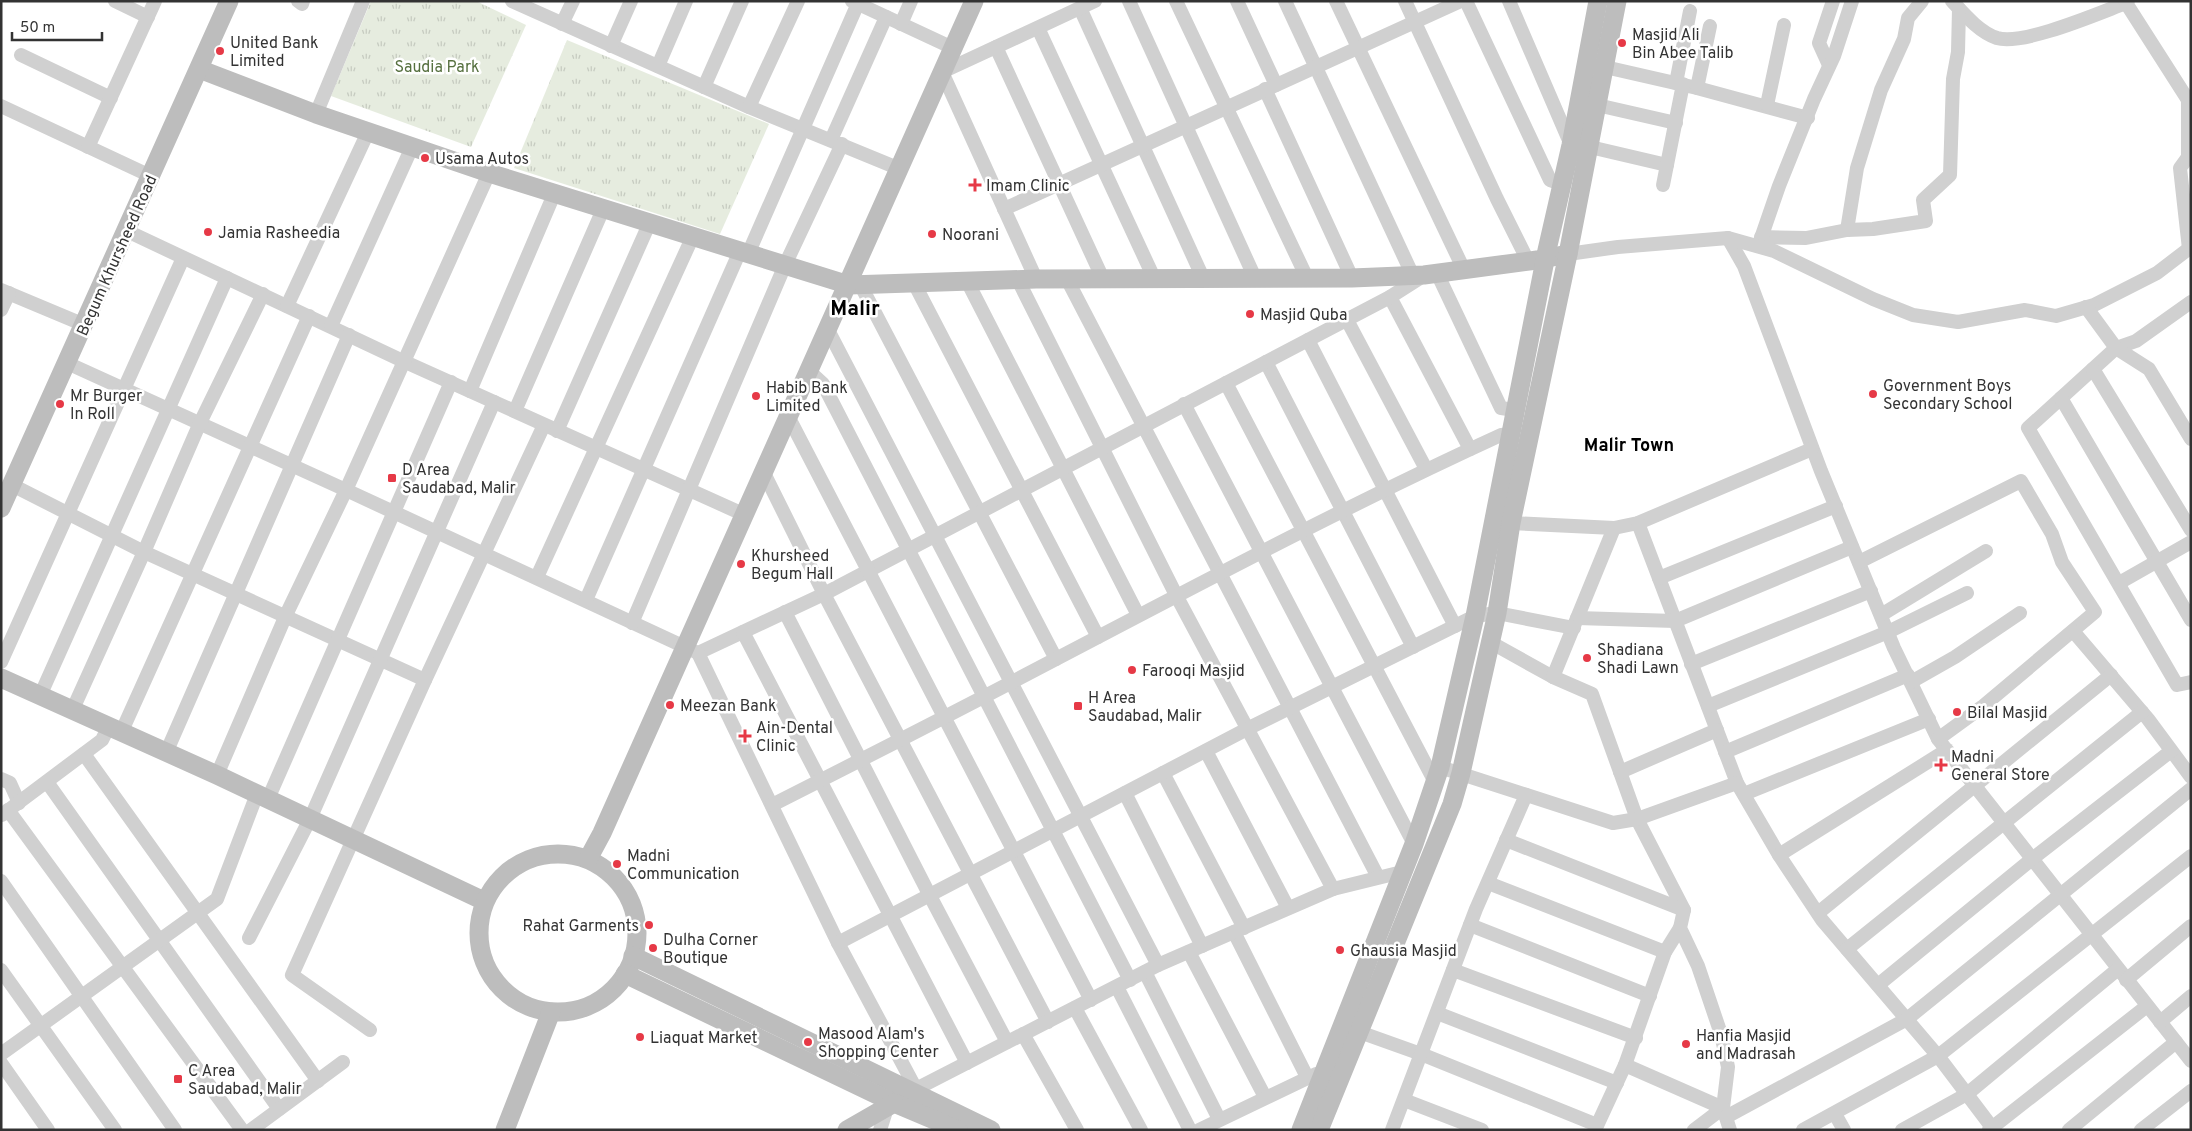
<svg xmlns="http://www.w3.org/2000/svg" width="2192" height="1131" font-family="Overpass,sans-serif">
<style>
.grass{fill:url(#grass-tufts)}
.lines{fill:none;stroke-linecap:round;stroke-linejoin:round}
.street{stroke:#d0d0d0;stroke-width:14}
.secondary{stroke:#bdbdbd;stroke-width:19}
.poi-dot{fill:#e63946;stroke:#fff;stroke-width:2}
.labels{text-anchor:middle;stroke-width:5;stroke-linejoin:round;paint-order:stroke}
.poi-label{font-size:16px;fill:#333;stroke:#fff;text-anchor:start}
.park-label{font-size:16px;fill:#56703f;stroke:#fff}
.street-label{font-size:16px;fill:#333;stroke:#fff}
.neighbourhood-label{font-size:18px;font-weight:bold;fill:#000;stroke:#fff}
.district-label{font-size:21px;font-weight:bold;fill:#000;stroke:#fff}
</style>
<defs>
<pattern id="grass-tufts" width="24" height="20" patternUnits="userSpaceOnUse" patternTransform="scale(1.25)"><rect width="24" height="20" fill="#e6ecdf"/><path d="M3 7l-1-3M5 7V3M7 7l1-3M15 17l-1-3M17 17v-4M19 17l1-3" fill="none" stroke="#c6cbc0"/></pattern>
</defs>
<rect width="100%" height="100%" fill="#fff"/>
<g class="grass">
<polygon points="371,1 476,1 526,25 471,147 331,96"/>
<polygon points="567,40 769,124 720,234 514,168"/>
</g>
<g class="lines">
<g class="street">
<polyline points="115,1 148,17"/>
<polyline points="298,1 302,4 303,1"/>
<polyline points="512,1 749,107 900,169"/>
<polyline points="852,1 953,48"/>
<polyline points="1129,1 1255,278"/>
<polyline points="1176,1 1307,278"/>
<polyline points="1237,1 1276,85"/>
<polyline points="1285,1 1413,276"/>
<polyline points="1336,1 1464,270"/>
<polyline points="1405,1 1497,199 1528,261"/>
<polyline points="1466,1 1550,180 1562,184"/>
<polyline points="1509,1 1571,145"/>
<path d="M1952,1C1964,14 1979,32 1997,38C2023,46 2099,13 2126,3"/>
<polyline points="2128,1 2126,3 2188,100 2188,157 2180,168 2189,249"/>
<polyline points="1080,8 1203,278"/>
<polyline points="562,24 573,1"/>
<polyline points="901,24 911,1"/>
<polyline points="1038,28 1154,278"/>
<polyline points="611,46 631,1"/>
<polyline points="996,47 1103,279"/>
<polyline points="21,55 111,98"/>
<polyline points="1829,65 1819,43 1833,1"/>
<polyline points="658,66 686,1"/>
<polyline points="1605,67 1697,88 1808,118"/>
<polyline points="1676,83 1690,11"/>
<polyline points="704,87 742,1"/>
<polyline points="1697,88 1710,26"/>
<polyline points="1265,89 1352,278"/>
<polyline points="1597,105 1676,123"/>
<polyline points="1767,105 1784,25"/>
<polyline points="1,106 142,172"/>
<polyline points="749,107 798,1"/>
<polyline points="316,114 363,1"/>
<polyline points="831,140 886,17"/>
<polyline points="88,147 155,1"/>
<polyline points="1590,147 1667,165"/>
<polyline points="1663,185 1683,84"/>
<polyline points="1004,209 1461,1"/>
<polyline points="1847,230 1857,168 1881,90 1904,39 1908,18 1922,1"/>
<polyline points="127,231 403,361 745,515"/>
<polyline points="1761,237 1806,238 1847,230 1873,229 1926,221 1923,200 1950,175 1953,79 1958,52 1959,9"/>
<polyline points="1728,238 1744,266 1821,471 1894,648 1938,739 2191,1061"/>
<polyline points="1759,244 1779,186 1814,99 1834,56 1852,1"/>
<polyline points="748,254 859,1"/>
<polyline points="1568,254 1618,247 1728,238 1774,251 1873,299 1913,315 1958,322 2025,310 2056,316 2094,305 2157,273 2191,247"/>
<polyline points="1437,273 1501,408 1515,410"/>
<polyline points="1036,279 942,72 1095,1"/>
<polyline points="1067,279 1378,877"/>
<polyline points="1018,280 1176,595 1333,889"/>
<polyline points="967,281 1138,615"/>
<polyline points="914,283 1098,637"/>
<polyline points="860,284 1056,659"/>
<polyline points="1,290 75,321"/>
<polyline points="1390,297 1470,449"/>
<polyline points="2191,302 2136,341 2116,348 2028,428 2177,685 2191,682"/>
<polyline points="287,306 368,132"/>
<polyline points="2086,307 2116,348 2149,369 2191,439"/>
<polyline points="1,310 9,293"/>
<polyline points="1347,320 1426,469"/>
<polyline points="331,326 412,147"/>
<polyline points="828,330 1158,965"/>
<polyline points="1308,340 1455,626"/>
<polyline points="1266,362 1413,647"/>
<polyline points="67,363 346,490 698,653 824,594 1390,297 1423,276"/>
<polyline points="2093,369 2191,530"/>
<polyline points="810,372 823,384 1130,980"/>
<polyline points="1226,383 1436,784"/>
<polyline points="470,391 555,192"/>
<polyline points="2061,398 2191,620"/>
<polyline points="1184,404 1414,844"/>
<polyline points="515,411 604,207"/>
<polyline points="789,418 1091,1000"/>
<polyline points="557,431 650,222"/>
<polyline points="764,473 824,594 1048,1022"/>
<polyline points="12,485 144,552 425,680"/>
<polyline points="1511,523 1614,528 1638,523 1812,449"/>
<polyline points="1638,523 1737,783 1779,855 1822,920 1938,1056 1994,1130"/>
<polyline points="1859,562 2021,481 2052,534 2062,562 2095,612 1982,707 1938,739"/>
<polyline points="537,577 693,236"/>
<polyline points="1659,578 1836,506"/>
<polyline points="2119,583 2191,542"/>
<polyline points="586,600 740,251"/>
<polyline points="785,612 929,894 1007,1042"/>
<polyline points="1881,615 1986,551"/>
<polyline points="1577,618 1675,621 1852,547"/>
<polyline points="632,623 785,265 842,144"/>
<polyline points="2073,631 2148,719 2191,777"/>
<polyline points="743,632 967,1063"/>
<polyline points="1490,642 1553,677 1592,694 1637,819 1684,910 1680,928 1698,966 1721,1034 1728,1067 1723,1108 1730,1130"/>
<polyline points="698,653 838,943 916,1089 915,1097"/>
<polyline points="1,662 183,258"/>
<polyline points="1691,664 1871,591"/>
<polyline points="1553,677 1614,528"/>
<polyline points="1911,682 1955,657 2020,613"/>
<polyline points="40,696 227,278"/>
<polyline points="1708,706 1888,632 1967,593"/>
<polyline points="72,711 144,552 199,425 263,294"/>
<polyline points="121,733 309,316"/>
<polyline points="1206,751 1288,908"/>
<polyline points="1725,752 1908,675"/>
<polyline points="166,753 349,335"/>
<polyline points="84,754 318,1081"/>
<polyline points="1440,767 1613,823 1637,819 1737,783"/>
<polyline points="1620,772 1717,730"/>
<polyline points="1163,773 1244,928"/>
<polyline points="217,775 286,615 346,490 489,173"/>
<polyline points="1,779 10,783 19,803"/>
<polyline points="47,782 279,1109"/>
<polyline points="1125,793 1202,946"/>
<polyline points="1744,794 1929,719"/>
<polyline points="268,799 451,382"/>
<path d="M772,805C853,764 934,723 1014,681C1175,597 1335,511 1501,435L1512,434"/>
<polyline points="8,810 242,1130"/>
<polyline points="2,815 102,740 108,728"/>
<polyline points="1506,840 1684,910"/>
<polyline points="1779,855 1947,750"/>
<polyline points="1,881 175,1130"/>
<polyline points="1488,883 1665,952"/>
<polyline points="1818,913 2111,675"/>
<polyline points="1470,925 1650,996"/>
<polyline points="1234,932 1307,1077"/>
<polyline points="249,938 310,819 494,402"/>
<polyline points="838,943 1249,728 1475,616 1497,613 1574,628"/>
<polyline points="1847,949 2142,712"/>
<polyline points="1189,952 1265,1097"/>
<polyline points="1,970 115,1130"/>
<polyline points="1453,970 1636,1038"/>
<polyline points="1145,972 1219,1119"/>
<polyline points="2126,980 2191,926"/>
<polyline points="1878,985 2032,859 2171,751"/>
<polyline points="1117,987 1190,1130"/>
<polyline points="1075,1008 1141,1130"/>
<polyline points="1437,1013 1617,1083"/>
<polyline points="2160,1022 2191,996"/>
<polyline points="1351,1029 1421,1054 1597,1125"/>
<polyline points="370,1030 292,975 425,680 544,425"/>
<polyline points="1023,1034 1077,1130"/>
<polyline points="1,1054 217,899 257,794"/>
<polyline points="1,1063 48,1130"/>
<polyline points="1625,1065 1723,1108 1694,1130"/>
<polyline points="916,1089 1158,965 1333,889 1402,872"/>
<polyline points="1404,1100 1482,1130"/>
<polyline points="1835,1114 1844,1130"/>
<polyline points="1726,1117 1907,1019 2191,789"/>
<polyline points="251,1130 343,1062"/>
<polyline points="880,1130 887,1108"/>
<polyline points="1199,1130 1316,1074"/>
<polyline points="1392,1130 1476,909 1526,795"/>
<polyline points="1595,1130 1625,1065 1665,952 1680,928"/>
<polyline points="1803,1130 1938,1056 2191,856"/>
<polyline points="1902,1130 1967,1094 2118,969"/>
<polyline points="1989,1130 2147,1006"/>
<polyline points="2069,1130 2176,1042"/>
<polyline points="2141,1130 2191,1091"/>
</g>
<g class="secondary">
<polyline points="199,69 316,114 489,173 849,285 1036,279 1352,278 1424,275 1537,260 1568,254"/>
<polyline points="1,508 229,1"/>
<polyline points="1,678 217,775 484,901"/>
<circle cx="558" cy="933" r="79"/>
<polyline points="588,859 602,833 974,1"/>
<polyline points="633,956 991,1130"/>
<polyline points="625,974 894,1103 958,1130"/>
<polyline points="505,1130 551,1012"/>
<polyline points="847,1130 894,1103"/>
<polyline points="1301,1130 1414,844 1440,767 1475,616 1547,250 1571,145 1598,1"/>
<polyline points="1319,1130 1452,804 1461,773 1497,613 1511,523 1568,254 1617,1"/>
</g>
</g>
<g class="poi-dot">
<circle cx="1622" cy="43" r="5"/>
<circle cx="220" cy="51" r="5"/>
<circle cx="425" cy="158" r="5"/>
<path d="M972.5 177.5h5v5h5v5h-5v5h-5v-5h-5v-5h5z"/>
<circle cx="208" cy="232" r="5"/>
<circle cx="932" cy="234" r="5"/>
<circle cx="1250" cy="314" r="5"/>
<circle cx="1873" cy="394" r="5"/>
<circle cx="756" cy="396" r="5"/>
<circle cx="60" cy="404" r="5"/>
<rect x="387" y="473" width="10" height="10" rx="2.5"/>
<circle cx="741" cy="564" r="5"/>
<circle cx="1587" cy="658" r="5"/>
<circle cx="1132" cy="670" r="5"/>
<circle cx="670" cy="705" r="5"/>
<rect x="1073" y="701" width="10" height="10" rx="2.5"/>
<circle cx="1957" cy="712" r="5"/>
<path d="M742.5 728.5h5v5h5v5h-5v5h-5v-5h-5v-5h5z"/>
<path d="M1938.5 757.5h5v5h5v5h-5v5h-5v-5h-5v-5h5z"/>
<circle cx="617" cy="864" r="5"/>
<circle cx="649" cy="925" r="5"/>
<circle cx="653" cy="948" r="5"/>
<circle cx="1340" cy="950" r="5"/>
<circle cx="640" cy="1037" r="5"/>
<circle cx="808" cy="1042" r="5"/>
<circle cx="1686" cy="1044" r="5"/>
<rect x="173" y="1074" width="10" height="10" rx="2.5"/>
</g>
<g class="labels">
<g class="poi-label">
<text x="1632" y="40">Masjid Ali<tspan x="1632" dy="18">Bin Abee Talib</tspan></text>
<text x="230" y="48">United Bank<tspan x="230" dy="18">Limited</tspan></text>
<text x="435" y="164">Usama Autos</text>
<text x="986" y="191">Imam Clinic</text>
<text x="218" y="238">Jamia Rasheedia</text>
<text x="942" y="240">Noorani</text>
<text x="1260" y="320">Masjid Quba</text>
<text x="1883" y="391">Government Boys<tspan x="1883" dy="18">Secondary School</tspan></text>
<text x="766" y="393">Habib Bank<tspan x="766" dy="18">Limited</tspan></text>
<text x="70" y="401">Mr Burger<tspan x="70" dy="18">In Roll</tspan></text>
<text x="402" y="475">D Area<tspan x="402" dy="18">Saudabad, Malir</tspan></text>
<text x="751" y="561">Khursheed<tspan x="751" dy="18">Begum Hall</tspan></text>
<text x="1597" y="655">Shadiana<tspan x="1597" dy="18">Shadi Lawn</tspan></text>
<text x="1142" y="676">Farooqi Masjid</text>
<text x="1088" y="703">H Area<tspan x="1088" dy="18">Saudabad, Malir</tspan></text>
<text x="680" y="711">Meezan Bank</text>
<text x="1967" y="718">Bilal Masjid</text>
<text x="756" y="733">Ain-Dental<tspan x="756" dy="18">Clinic</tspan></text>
<text x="1951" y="762">Madni<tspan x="1951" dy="18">General Store</tspan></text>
<text x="627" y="861">Madni<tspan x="627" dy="18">Communication</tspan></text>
<text x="639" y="931" text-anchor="end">Rahat Garments</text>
<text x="663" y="945">Dulha Corner<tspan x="663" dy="18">Boutique</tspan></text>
<text x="1350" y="956">Ghausia Masjid</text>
<text x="818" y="1039">Masood Alam's<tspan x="818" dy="18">Shopping Center</tspan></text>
<text x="1696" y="1041">Hanfia Masjid<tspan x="1696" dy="18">and Madrasah</tspan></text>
<text x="650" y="1043">Liaquat Market</text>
<text x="188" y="1076">C Area<tspan x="188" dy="18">Saudabad, Malir</tspan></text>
</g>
<g class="park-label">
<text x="437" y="72">Saudia Park</text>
</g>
<g class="street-label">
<text transform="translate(116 255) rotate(-66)" y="6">Begum Khursheed Road</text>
</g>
<g class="neighbourhood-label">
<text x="1629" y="451">Malir Town</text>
</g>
<g class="district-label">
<text x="855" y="315">Malir</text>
</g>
</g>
<rect width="2192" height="1131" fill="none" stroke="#333333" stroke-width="5"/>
<path d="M12 32v8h90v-8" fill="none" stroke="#333333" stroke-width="2.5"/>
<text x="20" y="32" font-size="15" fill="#333333" stroke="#ffffff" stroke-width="4" paint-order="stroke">50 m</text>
</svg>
